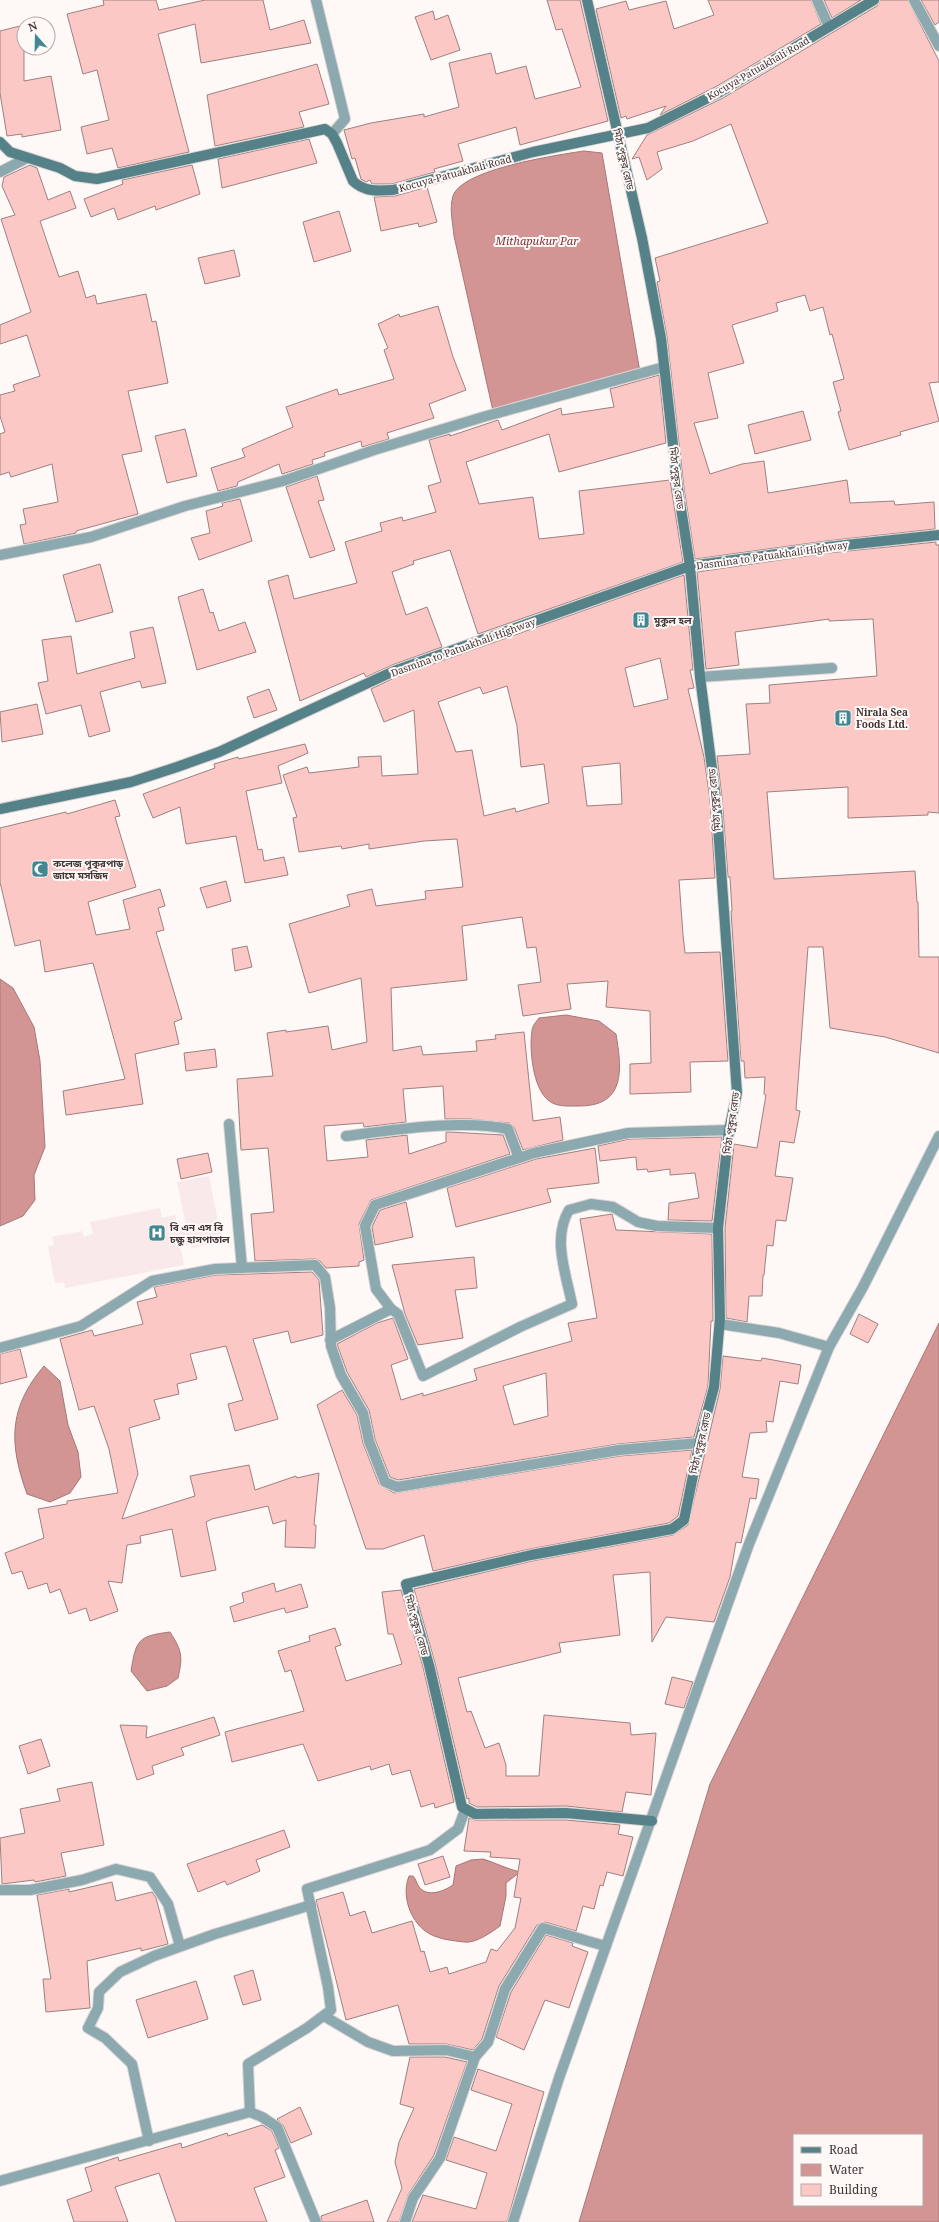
<svg xmlns="http://www.w3.org/2000/svg" width="939" height="2222" font-family="'Noto Serif','Noto Sans Bengali',serif">
<style>
.built{fill:#fae9e9}
.water{fill:#d29594;stroke:#a67877;fill-rule:evenodd}
.building{fill:#fcc8c6;stroke:#9d8180;fill-rule:evenodd}
.lines{fill:none;stroke-linecap:round;stroke-linejoin:round}
.street-casing{stroke:#dcd5d4;stroke-width:12}
.secondary-casing{stroke:#dcd5d4;stroke-width:12}
.street{stroke:#8ba9ae;stroke-width:10}
.secondary{stroke:#558289;stroke-width:10}
.labels{text-anchor:middle;stroke-width:4;stroke-linejoin:round;paint-order:stroke}
.street-label{font-size:10px;fill:#413434;stroke:#fef8f7}
.poi-label{font-size:10px;font-weight:bold;fill:#413434;stroke:#fef8f7;text-anchor:start}
.water-label{font-size:11px;font-style:italic;fill:#7d3235;stroke:#fef8f7}
</style>
<rect width="100%" height="100%" fill="#fef8f7"/>
<polygon class="built" points="209,1176 222,1242 191,1248 191,1244 180,1246 184,1265 65,1288 64,1282 55,1283 48,1246 54,1245 52,1237 82,1231 84,1237 93,1234 90,1222 160,1208 162,1218 175,1215 178,1228 186,1226 177,1182"/>
<g class="water">
<path d="M584,151L602,153L640,372L493,411L454,236C453,224 449,208 453,196C462,169 557,155 584,151Z"/>
<polygon points="0,979 13,988 34,1027 40,1061 45,1147 34,1175 35,1200 23,1216 0,1226"/>
<path d="M566,1015L599,1021L616,1034C622,1070 626,1107 577,1106C567,1106 556,1107 548,1100C533,1088 529,1049 532,1031C532,1026 536,1022 539,1018Z"/>
<path d="M939,1323V2222H579L710,1784ZM794,2135H922V2205H794Z"/>
<path d="M44,1366L60,1381L68,1425L78,1452L81,1477L70,1493L50,1502L27,1494C9,1444 8,1408 44,1366Z"/>
<path d="M170,1632C182,1651 183,1656 178,1678L167,1686L147,1691L131,1671C136,1640 138,1636 170,1632Z"/>
<path d="M483,1859C496,1863 507,1869 520,1872L506,1883V1896L500,1926C492,1932 475,1944 464,1942C456,1941 445,1940 437,1937C413,1930 400,1898 409,1876H413C416,1879 417,1884 419,1887C428,1898 444,1891 453,1885L456,1866L471,1860Z"/>
</g>
<g class="building">
<polygon points="103,0 156,0 159,10 205,0 263,0 270,30 304,20 311,43 201,63 195,24 158,34 189,152 118,168 112,148 87,154 81,127 109,120 97,70 83,74 67,14 104,5"/>
<polygon points="547,0 580,0 608,121 520,145 516,127 458,144 463,161 434,169 435,172 392,184 372,184 370,180 366,182 361,179 355,158 352,159 344,130 371,123 424,114 424,117 459,107 449,63 491,53 496,74 526,66 535,99 581,87 562,29 556,30"/>
<polygon points="708,0 811,0 821,24 717,86 660,115 666,106 627,119 626,116 621,118 596,9 626,1 629,10 666,1 674,29 714,15"/>
<polygon points="824,0 861,0 832,18"/>
<polygon points="880,0 908,0 939,61 939,382 929,383 939,421 900,432 901,435 849,450 838,412 841,411 833,382 844,379 832,334 830,335 823,307 810,311 805,295 776,303 778,311 732,325 744,363 708,373 718,418 694,423 710,474 742,464 764,461 768,493 847,480 850,503 894,501 895,505 934,502 935,529 826,541 695,559 684,488 667,337 657,282 660,281 655,258 768,223 731,124 693,141 657,152 662,169 647,180 639,157 632,159 647,135 723,98 877,6"/>
<polygon points="921,0 939,0 939,22 935,25"/>
<polygon points="433,11 435,20 448,15 460,50 431,60 415,17"/>
<polygon points="24,25 24,81 51,76 61,130 22,137 22,134 7,136 0,93 0,31"/>
<polygon points="317,64 329,104 299,112 304,127 215,146 207,95"/>
<polygon points="309,139 317,163 222,188 218,159"/>
<polygon points="30,165 37,168 48,200 70,191 76,208 40,221 59,277 78,271 86,298 95,295 97,304 146,294 152,322 156,321 168,383 128,391 142,451 122,455 138,514 76,531 76,533 24,544 20,525 26,524 23,509 58,502 52,464 11,477 9,472 0,475 0,434 5,432 0,416 0,395 15,391 13,385 40,376 27,335 0,344 0,325 31,312 1,219 15,215 2,186 4,177"/>
<polygon points="192,165 200,194 156,210 155,206 118,220 114,208 91,217 84,199 123,184 122,180"/>
<polygon points="427,187 437,222 419,227 418,223 381,231 374,197 395,196"/>
<polygon points="339,211 351,251 314,262 303,222"/>
<polygon points="234,250 240,276 205,284 198,258"/>
<polygon points="438,306 453,357 466,390 429,404 434,418 387,433 389,439 362,447 361,441 324,453 325,456 312,460 313,464 282,474 279,464 238,482 237,486 218,491 211,468 245,457 242,449 293,427 286,407 337,389 339,395 394,379 384,350 388,348 378,324 399,314 400,317"/>
<polygon points="659,375 666,443 559,472 549,434 466,462 479,504 533,497 539,539 584,534 579,491 670,480 683,562 478,634 450,550 413,561 414,564 392,572 406,615 427,607 442,647 392,665 366,677 364,673 300,701 268,581 288,575 294,599 357,583 345,542 382,531 380,523 402,517 403,521 436,512 428,486 441,482 429,440 450,434 450,436 498,420 502,430 561,408 562,415 614,407 610,389"/>
<polygon points="803,411 811,440 755,454 748,425"/>
<polygon points="185,429 197,476 167,483 155,436"/>
<polygon points="317,476 324,500 318,501 335,550 310,558 286,487"/>
<polygon points="240,499 252,541 199,560 191,538 210,533 206,511 223,506 222,503"/>
<polygon points="936,542 936,545 939,545 939,813 928,812 928,815 848,818 848,787 767,792 774,879 915,871 917,902 918,902 919,957 939,957 939,1053 885,1037 830,1028 823,947 808,947 796,1110 800,1111 794,1143 780,1141 775,1176 793,1178 786,1221 776,1220 773,1246 767,1245 764,1275 763,1275 762,1296 749,1296 747,1322 726,1318 725,1228 734,1144 757,1148 766,1095 764,1094 765,1077 745,1078 744,1061 741,1061 731,911 732,911 730,877 728,877 722,798 717,756 750,754 746,704 770,703 769,685 877,676 873,619 829,621 829,619 735,632 739,665 706,669 697,572 828,553"/>
<polygon points="100,564 113,612 76,622 63,575"/>
<path d="M684,575L693,670H690L694,688L688,689L704,757L710,800L715,878L679,880L683,935L685,953L720,952L728,1061L690,1062L691,1092L630,1094V1064L651,1063L650,1011L606,1007L608,981L567,984L571,1009L523,1016L518,985L541,982L536,947L527,948L522,917L462,926L467,980L391,988L393,1051L421,1046L423,1055L477,1051L476,1041L496,1039L495,1035L524,1032L533,1121L560,1117L563,1140L523,1150L514,1127L509,1123L470,1119H445L443,1086L403,1089L406,1122L364,1127L363,1123L324,1126L327,1161L368,1157L366,1140L407,1135L409,1154L446,1142V1132H449L503,1135L510,1154L371,1200L359,1224L364,1260L359,1262V1266L326,1268L320,1261L315,1259L255,1261L251,1214L274,1212L268,1148L241,1150L237,1079L273,1076L267,1033L286,1030V1032L328,1026L332,1050L367,1042L361,978L309,993L289,924L350,906L347,895L372,889L376,906L426,899L425,891L463,887L457,839L424,841L369,849V844L342,849L341,846L299,852L293,818L297,817L283,775L307,767L309,773L359,767L358,757L381,756L382,776L418,774L414,710L384,722L371,689L396,677ZM660,658L668,699L634,707L625,668ZM507,686L517,726L521,767L544,764L549,803L516,812L515,808L484,816L472,750L456,752L438,702L480,687L483,694ZM620,763L622,804L587,806L582,767Z"/>
<polygon points="203,589 210,613 213,612 219,631 245,622 256,652 197,670 178,597"/>
<polygon points="153,627 166,683 142,688 140,681 100,692 110,731 89,737 81,705 46,714 38,683 48,681 42,640 71,636 77,674 135,658 130,632"/>
<polygon points="269,689 277,710 254,718 247,697"/>
<polygon points="37,704 43,734 2,742 0,712"/>
<polygon points="305,744 308,753 278,766 282,783 246,791 258,850 262,849 264,861 284,857 288,875 245,883 236,836 186,844 180,807 153,818 143,794 215,768 214,764 238,757 239,759"/>
<polygon points="115,800 120,816 115,817 136,887 88,902 96,935 130,929 123,900 160,889 165,906 158,908 164,930 156,932 182,1019 174,1022 179,1044 135,1054 143,1104 66,1115 63,1091 125,1079 93,963 45,972 40,940 15,946 0,882 0,828 66,812 67,814"/>
<polygon points="226,881 231,901 207,908 200,888"/>
<polygon points="247,946 252,967 235,971 232,949"/>
<polygon points="215,1049 217,1067 186,1071 184,1053"/>
<polygon points="722,1137 712,1221 668,1220 669,1203 699,1198 695,1173 670,1175 670,1169 648,1172 647,1169 637,1170 636,1157 600,1161 598,1146 629,1139"/>
<polygon points="595,1148 599,1183 547,1189 551,1202 456,1227 447,1188 536,1159"/>
<polygon points="208,1153 212,1172 181,1179 177,1159"/>
<polygon points="406,1202 413,1237 375,1245 372,1227 380,1210"/>
<path d="M612,1214L616,1230L712,1234L713,1318V1321H711L708,1386L694,1437L618,1444L398,1480L390,1477L375,1439L369,1410L347,1372L337,1344L377,1323L393,1318L408,1359L391,1365L401,1400L423,1393V1396L477,1380L474,1369L572,1341L568,1323L597,1318L580,1219ZM546,1373L548,1416L514,1425L503,1386Z"/>
<polygon points="474,1257 477,1288 455,1290 463,1338 418,1345 405,1314 392,1265"/>
<polygon points="312,1272 319,1280 323,1335 291,1343 288,1331 253,1339 278,1419 235,1431 228,1404 243,1400 226,1346 190,1354 197,1379 177,1384 179,1394 154,1400 160,1419 129,1428 138,1474 122,1519 195,1496 190,1476 249,1465 255,1490 296,1476 297,1478 319,1473 314,1525 316,1525 315,1548 285,1547 286,1520 273,1524 268,1506 212,1519 206,1522 216,1570 181,1577 172,1529 140,1536 141,1543 127,1545 122,1583 108,1581 118,1611 90,1621 86,1608 69,1614 60,1589 50,1593 47,1583 28,1589 22,1571 12,1574 5,1553 44,1538 38,1509 67,1504 67,1501 118,1493 109,1449 94,1406 79,1410 60,1339 92,1330 94,1336 143,1324 137,1302 157,1297 154,1287 158,1286 216,1275"/>
<polygon points="859,1314 878,1324 868,1343 850,1334"/>
<polygon points="20,1349 27,1377 0,1384 0,1354"/>
<polygon points="723,1356 761,1361 762,1358 801,1365 798,1384 780,1381 773,1422 766,1421 767,1432 750,1433 742,1477 759,1479 756,1499 750,1498 741,1543 736,1542 730,1577 714,1622 666,1617 652,1642 650,1572 613,1575 620,1635 559,1643 561,1652 458,1678 467,1712 471,1711 485,1748 499,1743 506,1765 506,1776 539,1776 544,1715 630,1723 631,1735 656,1733 651,1795 626,1792 622,1812 566,1806 477,1807 469,1803 469,1798 467,1799 435,1663 414,1589 532,1561 673,1535 688,1525 720,1389"/>
<polygon points="342,1390 357,1415 363,1443 379,1484 394,1493 620,1456 692,1450 678,1516 669,1523 530,1549 433,1571 424,1535 383,1549 366,1549 317,1405"/>
<polygon points="274,1583 276,1592 301,1584 308,1607 286,1613 284,1608 234,1622 230,1607 244,1602 242,1593"/>
<polygon points="401,1590 423,1667 454,1802 435,1808 434,1803 421,1807 410,1770 392,1775 389,1764 371,1770 370,1766 318,1781 303,1744 232,1762 225,1732 304,1711 291,1670 285,1672 278,1651 310,1641 309,1636 335,1628 341,1645 335,1647 346,1681 402,1664 393,1634 388,1634 382,1592"/>
<polygon points="672,1677 693,1682 684,1708 665,1704"/>
<polygon points="214,1717 220,1735 181,1748 184,1755 152,1766 154,1774 137,1780 120,1725 147,1726 146,1738"/>
<polygon points="41,1739 50,1766 28,1774 19,1746"/>
<polygon points="92,1782 104,1845 61,1853 66,1876 35,1882 34,1880 2,1884 0,1838 25,1833 20,1809 60,1801 57,1789"/>
<polygon points="469,1818 475,1820 566,1820 620,1825 618,1834 633,1837 623,1876 607,1872 603,1886 600,1885 594,1909 583,1906 576,1931 545,1922 537,1925 499,1986 482,2039 473,2050 446,2044 409,2044 398,2005 346,2020 316,1900 343,1892 350,1916 365,1911 372,1933 412,1921 421,1952 424,1951 430,1972 447,1967 449,1974 486,1962 491,1949 497,1951 515,1928 521,1898 514,1897 520,1859 490,1857 491,1852 464,1851"/>
<polygon points="284,1830 290,1847 256,1860 260,1871 227,1885 225,1881 198,1892 187,1864"/>
<polygon points="443,1856 450,1877 425,1885 418,1864"/>
<polygon points="112,1882 116,1901 152,1892 156,1898 168,1944 141,1951 141,1948 87,1961 90,2008 46,2012 43,1979 51,1979 37,1895 69,1889 69,1892"/>
<polygon points="546,1935 573,1943 572,1946 588,1952 569,2008 545,2000 524,2050 496,2037 511,1992"/>
<polygon points="253,1970 261,2000 243,2005 234,1976"/>
<polygon points="196,1981 208,2019 148,2038 136,2000"/>
<polygon points="410,2057 445,2057 467,2062 434,2155 408,2195 399,2222 387,2222 402,2188 395,2162 399,2142 414,2108 400,2104"/>
<polygon points="478,2069 544,2092 507,2222 412,2222 423,2195 476,2209 487,2173 446,2160 454,2137 496,2151 512,2104 471,2090"/>
<polygon points="300,2107 312,2134 291,2143 283,2125 277,2119"/>
<polygon points="262,2125 272,2131 279,2148 275,2150 285,2177 254,2188 267,2222 176,2222 159,2173 115,2187 128,2222 74,2222 67,2200 92,2191 85,2168 118,2157 119,2161 181,2143 182,2148 227,2133 228,2136"/>
<polygon points="367,2200 374,2222 322,2222 321,2216"/>
</g>
<g class="lines">
<g class="street-casing">
<g id="street">
<polyline points="316,0 345,119 332,134"/>
<polyline points="817,0 829,27"/>
<polyline points="914,0 939,46"/>
<polyline points="0,172 27,158"/>
<polyline points="0,555 91,537 185,506 283,481 374,450 483,417 664,367"/>
<polyline points="700,677 832,668"/>
<polyline points="229,1124 242,1268"/>
<path d="M346,1136C394,1130 461,1119 508,1129L519,1158"/>
<path d="M718,1228L657,1226L638,1222L613,1207L591,1204L569,1210C552,1238 566,1274 572,1304L520,1327L423,1376L398,1314L391,1309L376,1289L365,1226L375,1205L534,1153L628,1133L729,1130"/>
<polyline points="720,1324 779,1333 829,1347"/>
<polyline points="330,1340 391,1309"/>
<polyline points="0,1348 81,1326 152,1281 215,1269 315,1265 325,1277 330,1308 331,1346 341,1375 363,1413 369,1441 385,1482 397,1487 619,1450 699,1443"/>
<polyline points="0,1890 30,1890 82,1880 116,1869 150,1877 168,1904 180,1946"/>
<polyline points="324,2016 368,2042 393,2051 446,2050 475,2057"/>
<polyline points="250,2112 262,2117 277,2127 316,2222"/>
<polyline points="149,2141 132,2064 105,2038 88,2028 98,2008 99,1992 120,1972 154,1956 215,1934 311,1905"/>
<polyline points="0,2181 250,2112 248,2064 307,2028 331,2010 328,1987 307,1889 430,1850 458,1829 465,1810"/>
<path d="M405,2222L413,2198L440,2158L475,2057L488,2042L505,1989L543,1928C564,1933 584,1941 606,1946"/>
<polyline points="513,2222 559,2078 749,1544 829,1347 863,1287 939,1136"/>
</g>
</g>
<g class="secondary-casing">
<g id="secondary">
<polyline points="587,0 642,238 661,338 678,489 690,566 700,677 716,799 737,1093 729,1130 718,1228 720,1318 714,1387 701,1436 684,1520 672,1529 531,1555 406,1584 429,1665 462,1807 475,1814 566,1813 652,1821"/>
<path d="M0,142L10,152L60,168L75,176L97,179L325,129L332,134L337,143L353,181C364,192 378,191 393,190L533,152L648,128L720,92L874,0"/>
<polyline points="0,809 131,782 177,767 219,752 394,671 690,566 827,547 939,535"/>
</g>
</g>
<use href="#street" class="street"/>
<use href="#secondary" class="secondary"/>
</g>
<defs>
<g id="building-square" transform="scale(0.9)"><rect x="-9" y="-9" width="18" height="18" rx="4" fill="#428892" stroke="#fef8f7"/><path d="M-4-6H4V6H1V3H-1V6H-4ZM-2.5-4.3h1.7v1.8h-1.7ZM.8-4.3h1.7v1.8H.8ZM-2.5-1h1.7V.8h-1.7ZM.8-1h1.7V.8H.8Z" fill="#fff"/></g>
<g id="mosque-square" transform="scale(0.9)"><rect x="-9" y="-9" width="18" height="18" rx="4" fill="#428892" stroke="#fef8f7"/><path d="M3.5-4.9A6 6 0 1 0 3.5 4.9A5 5 0 1 1 3.5-4.9Z" fill="#fff"/></g>
<g id="hospital-square" transform="scale(0.9)"><rect x="-9" y="-9" width="18" height="18" rx="4" fill="#428892" stroke="#fef8f7"/><path d="M-5-5h3v3.5h4V-5h3V5h-3V1.5h-4V5h-3Z" fill="#fff"/></g>
</defs>
<g fill-rule="evenodd">
<use href="#building-square" x="641" y="620"/>
<use href="#building-square" x="843" y="718"/>
<use href="#mosque-square" x="40" y="869"/>
<use href="#hospital-square" x="157" y="1233"/>
</g>
<g class="labels">
<g class="street-label">
<text transform="translate(758 68) rotate(-30)" y="4">Kocuya-Patuakhali Road</text>
<text transform="translate(624 159) rotate(77)" y="4">মিঠা পুকুর রোড</text>
<text transform="translate(455 173) rotate(-15)" y="4">Kocuya-Patuakhali Road</text>
<text transform="translate(677 478) rotate(83)" y="4">মিঠা পুকুর রোড</text>
<text transform="translate(772 555) rotate(-8)" y="4">Dasmina to Patuakhali Highway</text>
<text transform="translate(463 647) rotate(-20)" y="4">Dasmina to Patuakhali Highway</text>
<text transform="translate(714 800) rotate(-95)" y="4">মিঠা পুকুর রোড</text>
<text transform="translate(731 1123) rotate(-82)" y="4">মিঠা পুকুর রোড</text>
<text transform="translate(700 1443) rotate(-77)" y="4">মিঠা পুকুর রোড</text>
<text transform="translate(417 1625) rotate(74)" y="4">মিঠা পুকুর রোড</text>
</g>
<g class="poi-label">
<text x="654" y="624">মুকুল হল</text>
<text x="856" y="716">Nirala Sea<tspan x="856" dy="12">Foods Ltd.</tspan></text>
<text x="53" y="867">কলেজ পুকুরপাড়<tspan x="53" dy="12">জামে মসজিদ</tspan></text>
<text x="170" y="1231">বি এন এস বি<tspan x="170" dy="12">চক্ষু হাসপাতাল</tspan></text>
</g>
<g class="water-label">
<text x="537" y="245">Mithapukur Par</text>
</g>
</g>
<rect x="793" y="2134" width="130" height="72" fill="#fef8f7" stroke="#b2aaa9"/>
<rect x="801" y="2147" width="20" height="6" fill="#558289" stroke="#b2aaa9"/>
<text x="829" y="2154" font-size="12" fill="#413434">Road</text>
<rect x="801" y="2164" width="20" height="12" fill="#d29594" stroke="#b2aaa9"/>
<text x="829" y="2174" font-size="12" fill="#413434">Water</text>
<rect x="801" y="2184" width="20" height="12" fill="#fcc8c6" stroke="#b2aaa9"/>
<text x="829" y="2194" font-size="12" fill="#413434">Building</text>
<g transform="translate(36 36) rotate(340)"><circle r="19" fill="#fef8f7" stroke="#b2aaa9"/>
<path d="M0-3L7 15L0 10L-7 15Z" fill="#428892"/>
<text y="-6" font-size="11" font-weight="bold" text-anchor="middle" fill="#413434">N</text>
</g>
</svg>
